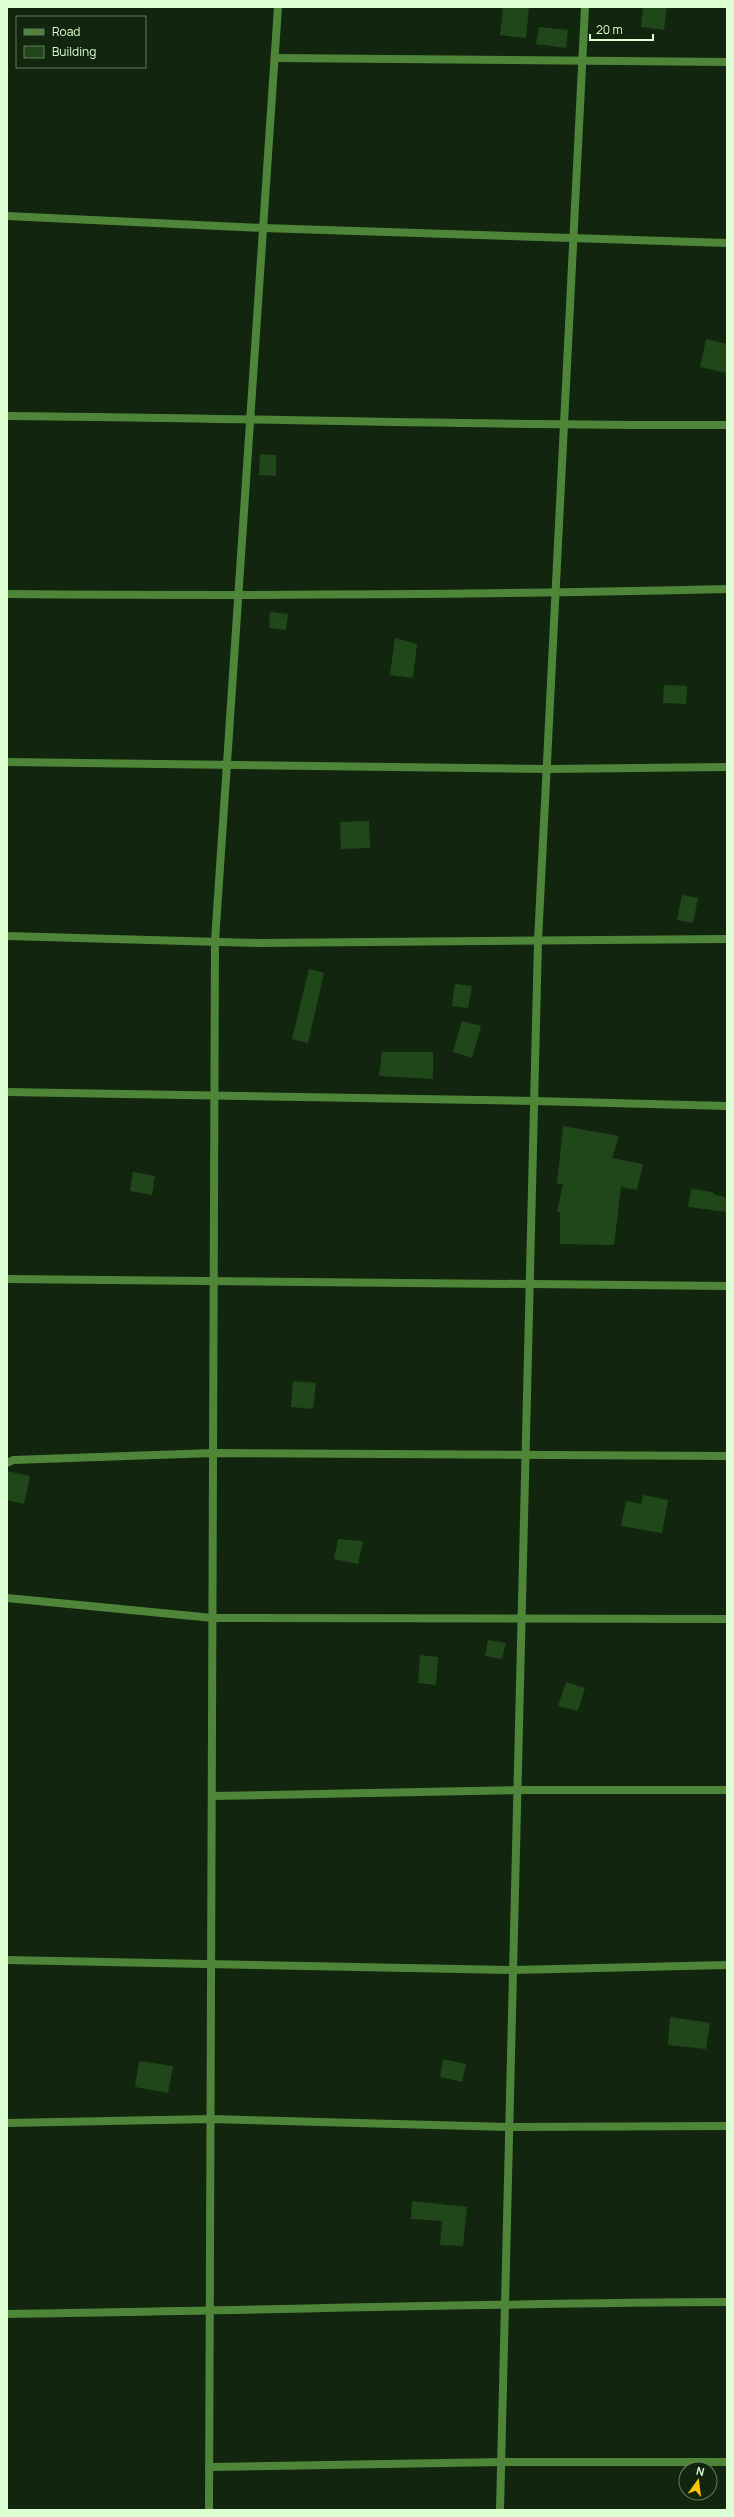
<svg xmlns="http://www.w3.org/2000/svg" width="734" height="2517" font-family="Manrope,sans-serif">
<style>
.building{fill:#20471a}
.lines{fill:none;stroke-linecap:round;stroke-linejoin:round}
.street{stroke:#4f8539;stroke-width:8}
</style>
<rect width="100%" height="100%" fill="#12250e"/>
<g class="building">
<polygon points="503,7 529,7 526,38 500,35"/>
<polygon points="643,7 667,7 664,30 641,27"/>
<polygon points="539,27 568,30 566,48 536,44"/>
<polygon points="706,339 727,344 727,373 700,367"/>
<polygon points="260,454 276,455 276,476 259,475"/>
<polygon points="270,612 288,614 286,630 269,628"/>
<polygon points="395,638 417,644 413,678 390,675"/>
<polygon points="664,685 687,686 686,704 663,703"/>
<polygon points="369,821 370,848 341,849 340,822"/>
<polygon points="682,895 698,898 693,923 677,920"/>
<polygon points="309,969 324,973 308,1043 292,1039"/>
<polygon points="455,984 472,986 468,1008 452,1006"/>
<polygon points="462,1021 481,1026 472,1058 453,1052"/>
<polygon points="382,1052 433,1052 433,1079 379,1076"/>
<polygon points="563,1126 619,1136 612,1158 643,1164 637,1190 621,1187 614,1245 560,1244 560,1212 557,1212 563,1184 557,1184"/>
<polygon points="133,1172 155,1176 152,1195 130,1191"/>
<polygon points="691,1189 713,1192 713,1194 727,1198 727,1212 688,1207"/>
<polygon points="293,1381 316,1383 313,1409 291,1407"/>
<polygon points="7,1471 30,1476 24,1504 7,1500"/>
<polygon points="643,1495 668,1500 662,1533 621,1526 626,1501 641,1504"/>
<polygon points="338,1539 363,1541 358,1564 334,1559"/>
<polygon points="488,1640 506,1643 502,1659 485,1656"/>
<polygon points="420,1655 438,1657 436,1685 418,1683"/>
<polygon points="566,1682 585,1688 578,1711 558,1706"/>
<polygon points="670,2017 710,2023 706,2049 668,2045"/>
<polygon points="443,2059 466,2064 462,2082 440,2077"/>
<polygon points="139,2061 173,2066 168,2093 135,2087"/>
<polygon points="412,2201 467,2207 463,2246 440,2245 442,2221 411,2219"/>
</g>
<g class="lines">
<g class="street">
<polyline points="275,58 727,62"/>
<polyline points="7,216 263,228 727,243"/>
<path d="M7,416C247,418 487,426 727,425"/>
<path d="M7,594C247,596 487,595 727,589"/>
<polyline points="7,762 547,769 727,767"/>
<polyline points="7,936 259,943 727,939"/>
<polyline points="7,1092 534,1101 727,1106"/>
<polyline points="7,1279 727,1286"/>
<polyline points="7,1463 13,1460 213,1453 727,1456"/>
<polyline points="7,1598 213,1618 727,1619"/>
<polyline points="212,1796 518,1790 727,1790"/>
<polyline points="7,1960 513,1970 727,1965"/>
<polyline points="7,2123 211,2119 509,2127 727,2126"/>
<path d="M7,2314C247,2311 487,2303 727,2302"/>
<polyline points="209,2467 501,2462 727,2462"/>
<polyline points="209,2510 215,941 278,7"/>
<polyline points="500,2510 538,941 585,7"/>
</g>
</g>
<rect width="734" height="2517" fill="none" stroke="#dcffd3" stroke-width="16"/>
<rect x="16" y="16" width="130" height="52" fill="#12250e" stroke="#637c5d"/>
<rect x="24" y="29" width="20" height="6" fill="#4f8539" stroke="#637c5d"/>
<text x="52" y="36" font-size="12" fill="#dcffd3">Road</text>
<rect x="24" y="46" width="20" height="12" fill="#20471a" stroke="#637c5d"/>
<text x="52" y="56" font-size="12" fill="#dcffd3">Building</text>
<g transform="translate(698 2481) rotate(14)"><circle r="19" fill="#12250e" stroke="#637c5d"/>
<path d="M0-3L7 15L0 10L-7 15Z" fill="#fec300"/>
<text y="-6" font-size="11" font-weight="bold" text-anchor="middle" fill="#dcffd3">N</text>
</g>
<path d="M590 34v6h63v-6" fill="none" stroke="#dcffd3" stroke-width="2"/>
<text x="596" y="34" font-size="12" fill="#dcffd3" stroke="#12250e" stroke-width="3" paint-order="stroke">20 m</text>
</svg>
